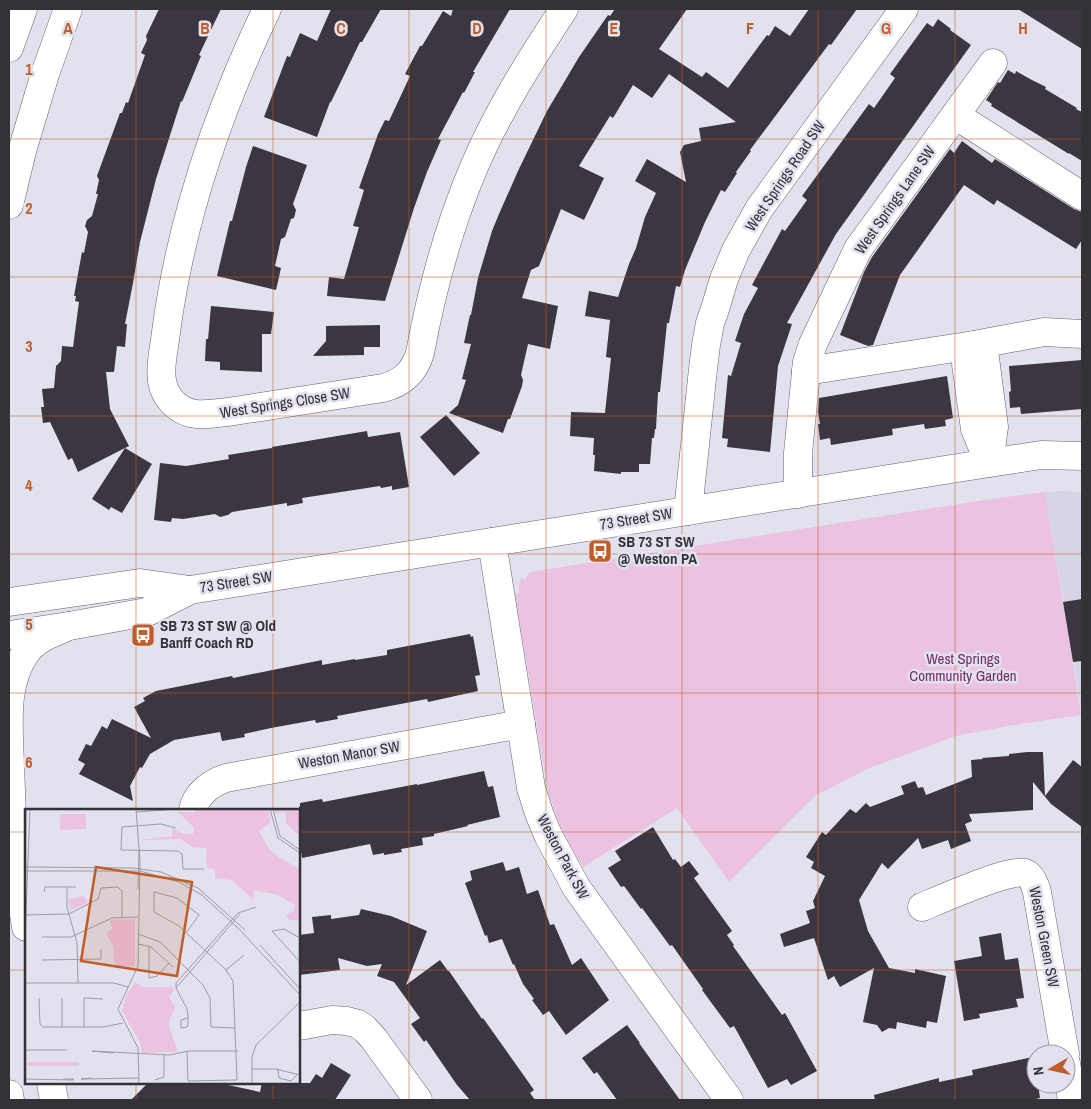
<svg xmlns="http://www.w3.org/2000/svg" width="1091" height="1109" font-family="'Archivo Narrow',sans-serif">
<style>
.built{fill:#d6d5e8}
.green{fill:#ebc2e1}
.building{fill:#3c3640}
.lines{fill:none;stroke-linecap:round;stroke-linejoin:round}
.minor-casing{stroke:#63636e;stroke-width:29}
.major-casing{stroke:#63636e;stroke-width:29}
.minor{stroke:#fff;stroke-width:28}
.major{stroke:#fff;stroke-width:28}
.grid{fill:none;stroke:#c15d28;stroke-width:1;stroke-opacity:0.55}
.labels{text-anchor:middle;stroke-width:5;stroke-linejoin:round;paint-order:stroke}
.street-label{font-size:15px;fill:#323237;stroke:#e2e2ef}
.poi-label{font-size:15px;font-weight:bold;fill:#323237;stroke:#e2e2ef;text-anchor:start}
.park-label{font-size:15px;fill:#752c68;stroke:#e2e2ef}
.inset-road{fill:none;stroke:#9c9ca5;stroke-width:1}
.view{fill:#c15d28;fill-opacity:0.15;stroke:#c15d28;stroke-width:2.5}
.inset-edge{fill:none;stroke:#323237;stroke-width:2.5}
.grid-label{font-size:16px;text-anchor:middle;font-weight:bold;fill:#c15d28;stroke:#e2e2ef;stroke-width:5;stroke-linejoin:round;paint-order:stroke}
</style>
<rect width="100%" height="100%" fill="#e2e2ef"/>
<polygon class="built" points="1063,491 1082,492 1082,715 1045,492"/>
<polygon class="green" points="1045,492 1081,715 1008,726 956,736 867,769 815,796 729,882 677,808 583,867 572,850 561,828 548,792 515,594 519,593 519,585 521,578 525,579 530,572 984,500"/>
<g class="building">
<polygon points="159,9 221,9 199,55 201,56 182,102 181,101 156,179 140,242 133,283 125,324 127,324 125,347 117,346 114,372 106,372 110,409 129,446 125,448 152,464 122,513 111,507 109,510 92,499 125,448 78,472 72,458 68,460 50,422 43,423 41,407 44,407 42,389 54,388 56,366 61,361 62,346 73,347 79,302 75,301 76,296 74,296 82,252 84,253 88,232 85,226 87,220 92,216 98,194 96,194 99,180 97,176 120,113 122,113 126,102 128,103 145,55 141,53 147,40 146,36"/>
<polygon points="331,9 381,9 362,42 360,42 331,102 330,102 317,137 264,117 287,56 290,57 300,33 317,41"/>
<polygon points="453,9 510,9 473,72 475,72 464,93 463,92 438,139 441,140 427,172 414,208 385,301 327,296 329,277 344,279 359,227 353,226 364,190 359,188 378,134 385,120 389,121 410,76 405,74 420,46 422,46 443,11 451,16"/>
<polygon points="615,9 687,9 659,49 702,77 706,72 728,88 767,35 769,36 775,26 790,36 809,9 857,9 831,45 829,44 750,150 751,151 736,172 737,173 725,192 721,190 705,222 685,270 680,287 676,286 669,323 667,323 660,392 658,392 656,429 655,429 654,438 652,438 650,464 639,464 639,472 621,472 621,474 594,471 595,455 593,455 594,438 570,436 571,412 605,413 611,358 606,357 610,320 585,316 589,291 618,297 629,264 636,248 645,217 656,193 635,181 647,159 686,182 680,152 684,145 701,141 699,128 736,122 669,74 652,98 633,85 613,118 610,116 579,166 604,178 584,220 561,209 539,266 531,270 522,298 558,306 550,349 528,344 521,375 523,380 522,386 510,419 508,419 503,433 449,413 458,405 466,380 462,379 471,344 464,343 470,315 471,315 478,278 492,231 499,214 518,171 547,111 579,57 608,15 610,16"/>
<polygon points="1018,9 1082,9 1082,49"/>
<polygon points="938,19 951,29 950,30 971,45 836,234 787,323 792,324 778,366 770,452 727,447 728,439 722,438 728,375 731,376 741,343 735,341 744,314 758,288 752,285 782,229 785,231 807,200 802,196 869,104 874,108 895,78 890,74 927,23 933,27"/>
<polygon points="1008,70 1015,74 1016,71 1030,79 1046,87 1045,89 1077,108 1076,109 1082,112 1082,161 1069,153 1069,154 991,106 992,104 986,100 998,82 1000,83"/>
<polygon points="962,141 992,163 995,159 1074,209 1082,212 1082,240 1076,249 997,200 994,205 964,185 900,275 873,345 868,346 840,335 864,272 872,257 950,149 954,153"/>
<polygon points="253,146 307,165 293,204 296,210 294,218 291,219 285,237 281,239 275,266 281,268 276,290 217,276 230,221 232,221 246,167"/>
<polygon points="211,306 274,312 271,334 262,334 262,372 220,370 220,362 205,361 206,339 208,339"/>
<polygon points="380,325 380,347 364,347 364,355 313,356 326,341 326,326"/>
<polygon points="1082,360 1082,409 1021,414 1020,407 1010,408 1009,392 1011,391 1009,366"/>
<polygon points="947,376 953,418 945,420 946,426 925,429 924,424 892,429 893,435 831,445 830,438 820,440 818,424 820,424 818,412 819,398"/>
<polygon points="446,415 480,453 454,476 420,437"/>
<polygon points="367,431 368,437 400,432 409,487 392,490 392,486 381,488 380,486 302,498 303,503 287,506 287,503 232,512 228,515 220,517 215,514 183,519 172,518 171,522 154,520 160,463 186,466 229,459 228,455 272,448 272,447"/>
<polygon points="1082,599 1082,661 1073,662 1063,602"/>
<polygon points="470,634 471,637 473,636 480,675 475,676 478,691 428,702 427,699 337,716 338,719 316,723 315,720 271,728 244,734 245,737 222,741 220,732 174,740 150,754 142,768 140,767 130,786 133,801 79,774 85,764 78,760 86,744 91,746 102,726 107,729 112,719 151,738 134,707 145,701 143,698 156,691 232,676 233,678 322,660 322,665 355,659 355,660 387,655 387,650"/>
<polygon points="1027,752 1043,752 1045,796 1073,760 1082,767 1082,827 1051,804 1033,782 1033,810 969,814 972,821 965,824 971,841 951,849 948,840 922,849 918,838 888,869 882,863 859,900 868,931 889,968 915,973 915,969 946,976 937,1023 927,1021 926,1028 897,1022 896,1029 889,1028 882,1032 877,1025 863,1022 874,968 840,987 834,976 828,980 814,938 784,947 780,934 810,923 806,911 815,908 813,901 825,876 811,868 814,862 806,857 822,832 826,835 850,809 856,813 866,803 870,807 904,794 901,786 915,781 918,788 923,787 926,795 972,777 971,760 983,759 982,758 1009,756 1009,754"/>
<polygon points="484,771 488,787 493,786 500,817 467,825 468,826 434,834 434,836 422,838 423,845 401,849 402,852 384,855 384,853 373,855 370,844 302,858 299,838 299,807 300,806 300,803 322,799 323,802 417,784 417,785"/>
<polygon points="653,827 673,860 675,859 681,867 689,861 699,874 694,878 732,931 727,935 734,945 733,946 782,1015 785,1013 817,1071 791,1085 787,1079 768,1088 734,1026 730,1028 702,990 703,989 672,945 670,946 642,908 641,909 624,886 621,887 608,868 621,860 615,851"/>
<polygon points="503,862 506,871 519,867 527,894 538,890 550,925 554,924 572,965 581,958 609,1000 566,1035 549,1011 543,1015 532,1000 534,999 523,984 514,964 513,965 502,939 489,943 487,935 485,936 465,883 472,880 470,871"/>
<polygon points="361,909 391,916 427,931 406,985 440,960 448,971 449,971 482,1019 483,1018 534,1090 530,1093 535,1100 470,1100 457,1085 426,1040 424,1042 411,1024 420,1018 394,982 377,976 382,964 367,966 338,958 340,970 299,975 299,935 314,933 312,917 331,915 331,919 359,915"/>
<polygon points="1001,933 1005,960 1018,958 1024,998 1016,999 1018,1007 979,1014 980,1018 964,1021 954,961 982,956 979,937"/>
<polygon points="627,1025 640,1043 639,1043 680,1100 617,1100 597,1072 594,1074 582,1058"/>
<polygon points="1033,1057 1036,1073 1036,1084 1038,1084 1040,1098 1031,1100 875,1100 874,1095 939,1078 939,1082 973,1075 972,1070"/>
<polygon points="331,1063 351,1075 335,1100 131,1100 148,1083 219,1083 260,1092 262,1083 310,1083 316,1074 322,1078"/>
</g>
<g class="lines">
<g class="minor-casing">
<g id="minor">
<path d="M267,9C218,111 181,219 166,332C164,353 155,379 169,398C185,419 205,415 228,412L383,388C402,383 414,373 420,353C435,272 458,192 497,119C517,81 540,45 564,9"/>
<polyline points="955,115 1082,196"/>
<polygon points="974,345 985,358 994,427 989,463 975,429 966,364"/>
<polyline points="806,371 974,345 1044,332 1082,334"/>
<polyline points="798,494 798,453 807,362 813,344 858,249 993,63"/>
<polyline points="688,511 703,369 706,345 710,323 715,309 724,279 736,250 759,209 904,9"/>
<polyline points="492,542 531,788 539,813 548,835 576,887 729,1100"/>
<polyline points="9,602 140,583 190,590 989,463 1041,455 1082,456"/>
<polyline points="9,635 69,626 147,612 190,590"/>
<path d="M193,810C196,794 211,783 226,778L521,724"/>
<path d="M922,907C939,900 1011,868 1025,873C1032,876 1035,885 1037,892L1065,1054"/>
<polyline points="299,1026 332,1020 347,1021 358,1024 365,1029 374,1039 418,1100"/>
<polyline points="1066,1063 1072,1100"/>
</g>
</g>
<g class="major-casing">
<g id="major">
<polyline points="9,48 23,9"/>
<polyline points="9,205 22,151 45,74 68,9"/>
<polyline points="10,825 26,927"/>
<path d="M13,842C12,816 11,791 10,765C9,728 3,683 27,651C37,638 55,632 69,626"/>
<polyline points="51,1083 54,1100"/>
<polyline points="9,1094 10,1100"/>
</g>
</g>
<use href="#minor" class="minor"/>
<use href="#major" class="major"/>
</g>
<path class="grid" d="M136,9V810M273,9V810M409,9V1100M546,9V1100M682,9V1100M818,9V1100M955,9V1100M9,139H1082M9,277H1082M9,416H1082M9,554H1082M9,693H1082M9,832H26M299,832H1082M9,970H26M299,970H1082M136,1083V1100M273,1083V1100"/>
<defs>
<g id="bus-square" transform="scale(1.25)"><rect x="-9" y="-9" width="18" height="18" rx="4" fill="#c15d28" stroke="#e2e2ef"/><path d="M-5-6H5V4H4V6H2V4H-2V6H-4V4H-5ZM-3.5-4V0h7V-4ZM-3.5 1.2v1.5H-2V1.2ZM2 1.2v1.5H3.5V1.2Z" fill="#fff"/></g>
</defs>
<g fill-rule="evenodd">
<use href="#bus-square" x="600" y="551"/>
<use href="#bus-square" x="143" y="635"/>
</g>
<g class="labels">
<g class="street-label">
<text transform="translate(785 176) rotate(-56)" y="5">West Springs Road SW</text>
<text transform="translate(895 200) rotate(-55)" y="5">West Springs Lane SW</text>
<text transform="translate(285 403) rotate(-9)" y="5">West Springs Close SW</text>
<text transform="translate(636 519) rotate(-9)" y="5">73 Street SW</text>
<text transform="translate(236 582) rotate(-9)" y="5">73 Street SW</text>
<text transform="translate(349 755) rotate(-10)" y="5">Weston Manor SW</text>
<text transform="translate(563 857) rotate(62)" y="5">Weston Park SW</text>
<text transform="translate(1044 937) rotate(79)" y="5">Weston Green SW</text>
</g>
<g class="poi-label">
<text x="618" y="547">SB 73 ST SW<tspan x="618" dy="17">@ Weston PA</tspan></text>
<text x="160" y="631">SB 73 ST SW @ Old<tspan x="160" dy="17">Banff Coach RD</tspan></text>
</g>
<g class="park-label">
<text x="963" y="664">West Springs<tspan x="963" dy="17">Community Garden</tspan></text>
</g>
</g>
<g transform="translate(25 809)">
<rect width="275" height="275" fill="#e2e2ef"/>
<path d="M169,0H244L245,14L234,22L244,40L253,48L275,60V112L264,111L261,106L269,102L270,96L253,86L229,81L227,95V90L207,71L190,69V60L182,59L181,39L168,38L155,30L116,31L147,27V19L158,25H168L169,19L153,3H170ZM250,0H275V28L261,14L260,3L250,4ZM35,5H61V20L35,21ZM59,87L63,94L45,101L43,90ZM110,110V157H90L88,137L81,124L88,120L84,111ZM110,173L117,178H147L149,181L144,188L150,198L143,215L153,243L117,244L115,233L97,202L101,187ZM3,244V253H54V257H3V267Z" fill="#ebc2e1"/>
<path class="inset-road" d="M111,0L115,53L113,157L93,200L113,239L114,275M245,0L253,29L275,44M248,0L255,27L275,41M112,3L151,0M151,19L136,15L97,18L96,41L153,42L157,45L158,60H179M0,57L1,0M0,58L108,59L136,63L173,79L220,121M0,62H115L154,73L177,86L215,121L275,186M42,78V98L52,134L53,174M113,80L114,42M19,83L20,78H51M0,106L44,105L73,90L76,79L93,78L97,82V108M161,124L174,106L152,89L129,83V103L154,117L201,161L208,172L212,271L163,272L162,243M113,125L135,133L178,176L185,189L186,218L210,219M0,128L5,0M17,128H46L87,109L113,108M275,129L259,120L247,122L275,153M113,135L126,138L148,158M235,136L275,180M124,138V169L132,167L144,154M17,151L76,150V140M201,161L219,146M0,174H89L103,178M151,179V174L213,104L231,98M151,179L215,105M151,179L162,200L163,206V215L162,218L156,219V211L163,209M14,189L15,215L18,218H78L98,214M37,189V218M59,218V189L78,190M0,241H42M89,244L67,242L144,246L164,242H213M227,260H251L275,266M253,261L254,269L266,272L273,265M67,269L56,270L114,269M0,270L48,271L49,270H38M130,271L139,268V246M227,275V248L231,236L274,194"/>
<path class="view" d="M71,58L167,73L152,167L56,152Z"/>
<rect width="275" height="275" class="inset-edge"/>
</g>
<g class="grid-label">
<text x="68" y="34">A</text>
<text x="205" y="34">B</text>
<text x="341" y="34">C</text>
<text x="477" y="34">D</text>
<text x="614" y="34">E</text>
<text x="750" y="34">F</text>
<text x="886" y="34">G</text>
<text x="1023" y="34">H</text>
<text x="29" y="75">1</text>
<text x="29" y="214">2</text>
<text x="29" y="352">3</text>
<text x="29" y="491">4</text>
<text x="29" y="630">5</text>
<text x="29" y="768">6</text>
</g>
<rect width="1091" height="1109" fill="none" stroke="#323237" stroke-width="20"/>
<g transform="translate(1051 1069) rotate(261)"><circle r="24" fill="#e2e2ef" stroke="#9c9ca5"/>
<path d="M0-4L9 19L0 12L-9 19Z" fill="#c15d28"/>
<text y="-8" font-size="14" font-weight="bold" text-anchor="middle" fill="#323237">N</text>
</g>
</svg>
